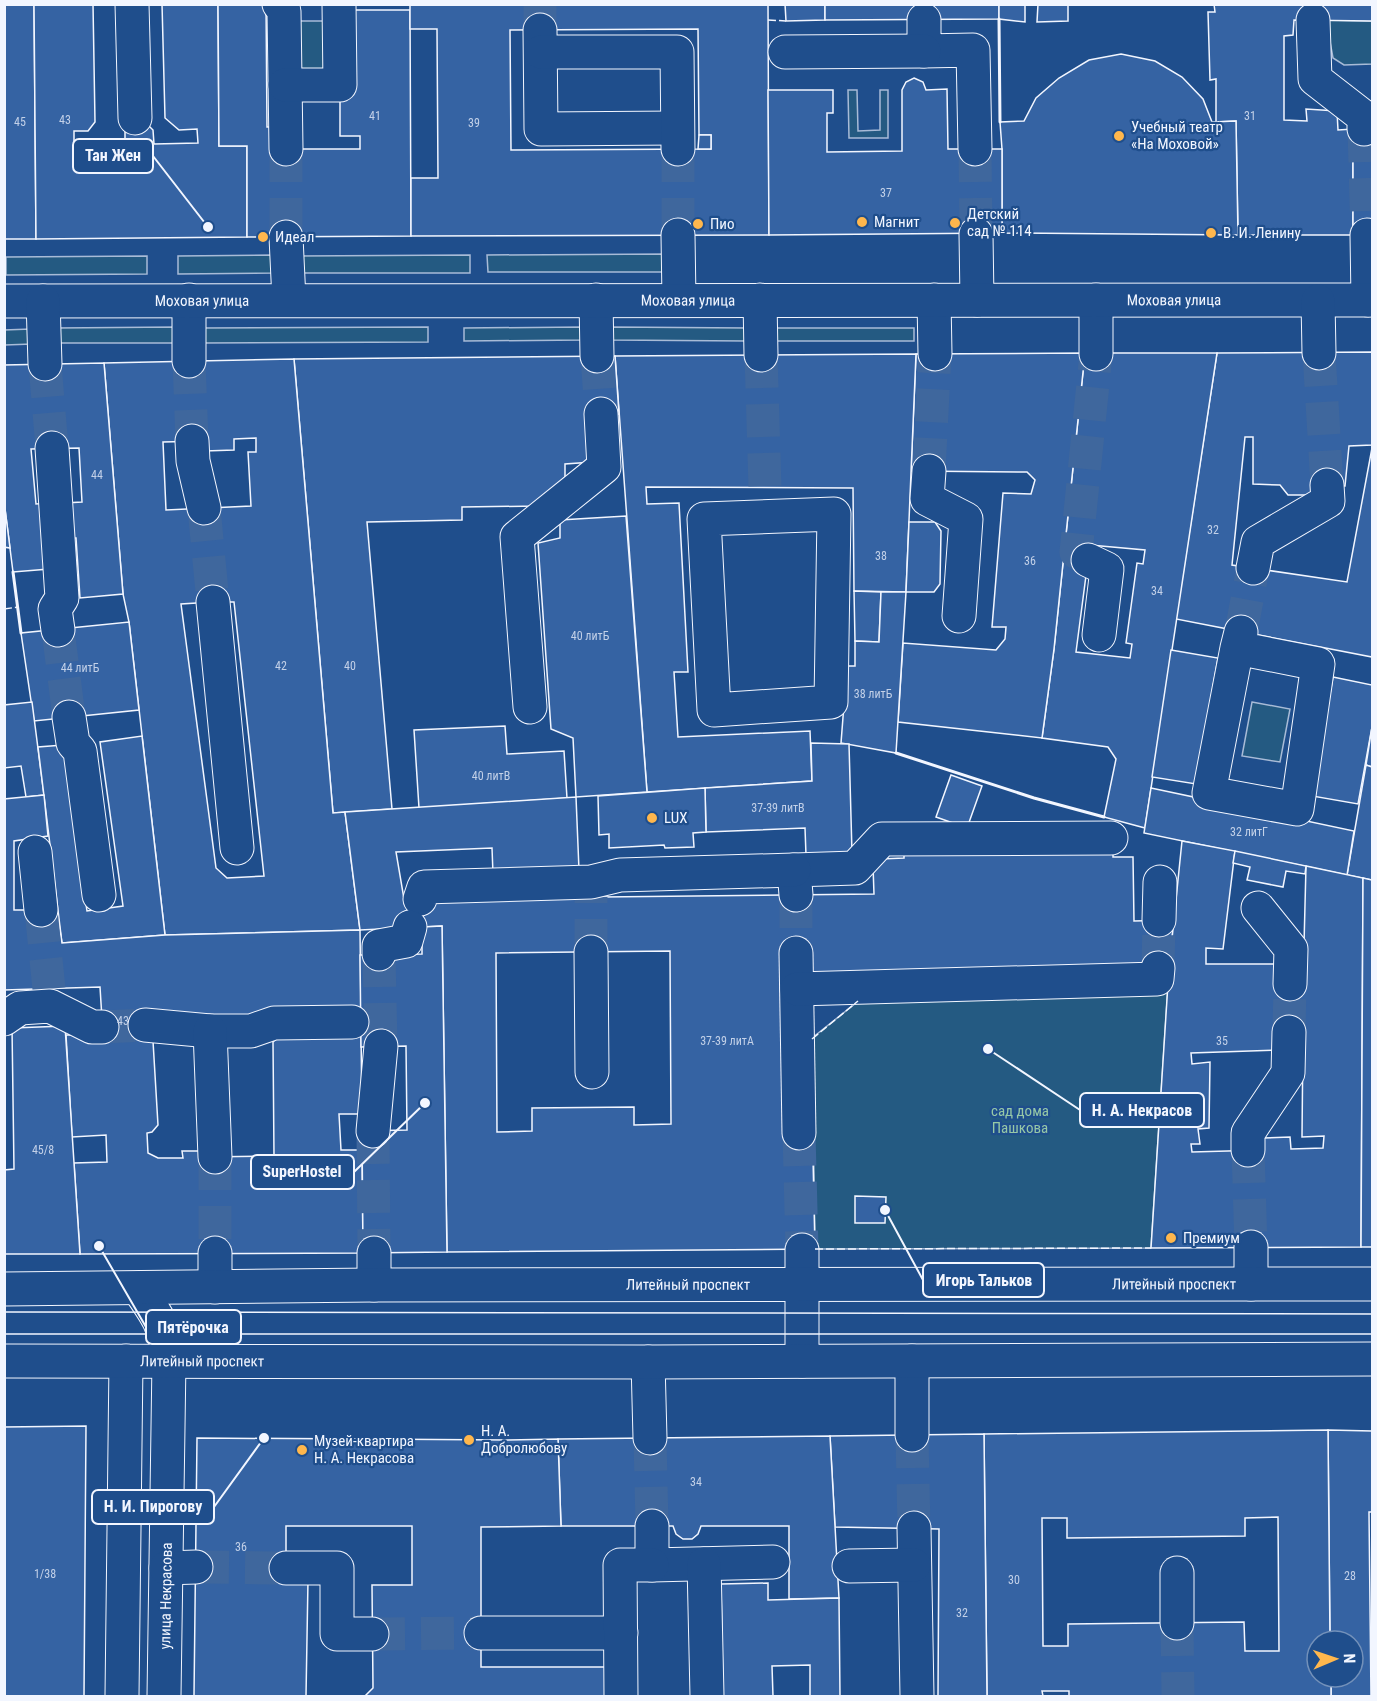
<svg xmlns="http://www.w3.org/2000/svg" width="1377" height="1701" font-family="'Roboto Condensed',sans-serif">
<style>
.green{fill:#245a82;stroke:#a8bbd7;stroke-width:1.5}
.building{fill:#3563a3;stroke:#f2f6ff;stroke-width:1.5;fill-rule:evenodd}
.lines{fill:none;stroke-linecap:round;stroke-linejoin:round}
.minor-tunnel{stroke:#3f679d;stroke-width:33;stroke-dasharray:33 16;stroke-linecap:butt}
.minor-casing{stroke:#f2f6ff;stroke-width:35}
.major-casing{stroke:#f2f6ff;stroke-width:35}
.minor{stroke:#1f4e8c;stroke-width:33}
.major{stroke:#1f4e8c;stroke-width:33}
.tram{stroke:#f2f6ff;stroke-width:1.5}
.fence{stroke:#f2f6ff;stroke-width:1.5;stroke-dasharray:8 3;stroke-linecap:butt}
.wall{stroke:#f2f6ff;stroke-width:3}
.poi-dot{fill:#ffb74d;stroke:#1f4e8c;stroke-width:2}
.labels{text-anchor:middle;stroke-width:4.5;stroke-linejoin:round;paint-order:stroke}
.number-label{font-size:12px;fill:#c3d1e8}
.poi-label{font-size:15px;fill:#f2f6ff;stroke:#1f4e8c;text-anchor:start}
.street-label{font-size:15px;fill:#f2f6ff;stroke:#1f4e8c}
.park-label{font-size:15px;fill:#97c8a6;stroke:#1f4e8c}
.leader{fill:none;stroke:#f2f6ff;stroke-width:2}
.callout-dot{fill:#f2f6ff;stroke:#1f4e8c;stroke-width:2}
.callout{fill:#1f4e8c;stroke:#f2f6ff;stroke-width:2}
.callout-label{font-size:16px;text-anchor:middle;font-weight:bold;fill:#f2f6ff}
</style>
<rect width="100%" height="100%" fill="#1f4e8c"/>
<g class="green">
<polygon points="1326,20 1372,21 1372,64 1344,65 1333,58"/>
<polygon points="296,21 330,21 331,75 296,75"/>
<polygon points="848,90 857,90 858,131 880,130 880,90 888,90 888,138 849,138"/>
<polygon points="667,254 667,272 488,272 487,255"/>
<polygon points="272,255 272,273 178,274 178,256"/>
<polygon points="470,255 470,273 298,273 298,256"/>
<polygon points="147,256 147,274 6,275 6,257"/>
<polygon points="177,327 177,343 56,343 56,328"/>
<polygon points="428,327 428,342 202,343 202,328"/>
<polygon points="583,327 583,340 464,341 464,328"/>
<polygon points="609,327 748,328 747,341 609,340"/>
<rect x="774" y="328" width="140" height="13"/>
<polygon points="31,329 32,344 5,345 4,330"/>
<polygon points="1252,702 1290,709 1280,762 1242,756"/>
<polygon points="1168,986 1151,1248 815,1249 812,1038 866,995"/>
</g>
<g class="building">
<polygon points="4,4 34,4 36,239 4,239"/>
<polygon points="34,4 93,4 95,122 88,131 74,131 74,144 125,143 125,132 129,127 149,126 153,130 154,144 198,143 197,129 179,130 165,118 162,4 218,4 219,146 247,146 247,237 36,239"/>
<polygon points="218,4 266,4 267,127 278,127 278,149 360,149 360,136 340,136 340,96 348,10 410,10 411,236 247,237 247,146 219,146"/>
<path d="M410,4H768L769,235L411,236V178H438L437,29H410ZM698,29L699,135H711V149L511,150L510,30Z"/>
<polygon points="785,4 825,4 825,20 786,21"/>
<polygon points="825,4 999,4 999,19 825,20"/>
<polygon points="999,4 1025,4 1025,22 999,19"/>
<polygon points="1038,4 1068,4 1068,21 1037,22"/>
<polygon points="1214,4 1372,4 1372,21 1294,20 1293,35 1284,36 1284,120 1307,121 1306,109 1337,111 1338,130 1353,129 1353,235 1238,235 1236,121 1216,122 1216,79 1210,80 1208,12 1215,12"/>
<polygon points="1121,54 1155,61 1182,77 1203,99 1212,122 1236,121 1238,235 1002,233 1002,149 1000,122 1024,121 1036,98 1059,78 1089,60"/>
<polygon points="914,78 923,82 926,90 947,89 948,149 1002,149 1002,233 769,235 768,90 833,90 833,113 827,113 827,152 902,151 902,90 906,82"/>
<rect x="1353" y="129" width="19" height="106"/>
<polygon points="699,135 711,135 711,149 698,149"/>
<polygon points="1372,352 1372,445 1349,446 1345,486 1318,485 1311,495 1288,495 1280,485 1253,484 1253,437 1245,437 1232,565 1347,582 1372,448 1372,657 1176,619 1217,353"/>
<path d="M1085,353H1217L1145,828L1104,817L1116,759L1108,747L1042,738L1054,649ZM1090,545L1145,550L1143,564L1137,563L1126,643L1132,644L1130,658L1076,652Z"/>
<polygon points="1085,353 1054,649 1042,738 898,722 903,643 996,650 1005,639 1006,627 992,627 1003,493 1031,494 1035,480 1027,472 911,471 916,354"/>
<polygon points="916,354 906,592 854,591 853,488 646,487 647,504 679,503 688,672 674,672 678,737 810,731 812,781 647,792 615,356"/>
<polygon points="615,356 619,414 590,415 593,462 565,464 565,477 538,506 462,507 462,520 367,522 392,809 333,813 294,359"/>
<path d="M294,359L333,813L345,812L360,930L165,935L129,622L123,594L104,363ZM256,438V452H248L251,506L166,510L163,442L205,441V451L234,450V439ZM213,602H234L264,876L227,878L216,868L181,604Z"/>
<polygon points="104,363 123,594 80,598 76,538 68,538 64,503 82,502 79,448 31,449 36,504 48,503 49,569 13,572 4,501 4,365"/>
<polygon points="4,501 10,548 4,547"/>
<polygon points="626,516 647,792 576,797 573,738 551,729 538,543 560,538 560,520"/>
<polygon points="909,522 935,522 941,531 940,584 934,592 906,592"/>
<polygon points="854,591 881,592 879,642 855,641"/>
<polygon points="881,592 906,592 896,753 841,743 847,666 855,666 855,641 879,642"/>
<polygon points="129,622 139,710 34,721 21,633"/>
<polygon points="1171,650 1218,658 1196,784 1152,777"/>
<polygon points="1333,677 1372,685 1372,727 1358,804 1312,796"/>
<polygon points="32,702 44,795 26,797 21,766 4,768 4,705"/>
<polygon points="505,726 507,754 564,751 567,798 419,808 414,730"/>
<polygon points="1372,727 1372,767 1366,765"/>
<polygon points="142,736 165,935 62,943 38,747 63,745 87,911 123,906 100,742"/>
<polygon points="811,743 849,744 852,853 806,855 805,828 706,832 705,788 812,781"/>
<polygon points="1366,765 1372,767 1372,880 1347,875"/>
<polygon points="951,775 982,786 967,828 936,817"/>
<polygon points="705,788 706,832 693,833 694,847 665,848 664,845 609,848 609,834 599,835 598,796"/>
<polygon points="1151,788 1354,831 1347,875 1144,833"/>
<polygon points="44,795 48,836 14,841 14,910 57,910 62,943 165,935 360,930 361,1013 153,1041 158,1125 152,1132 147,1133 148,1153 158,1158 183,1158 182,1151 205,1151 206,1157 274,1156 273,1042 283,1032 361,1031 362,1114 339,1114 341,1150 362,1150 363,1253 80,1254 74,1163 107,1162 106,1135 72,1137 66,1035 103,1035 100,987 4,990 4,799"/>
<path d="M576,797L579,870L493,874L492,848L396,852L404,899L874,894L873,866L880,859L904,858V850L1113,848V857H1133L1134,921L1174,920L1169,968L809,974L815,1249L447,1252L442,926L360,930L345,812ZM670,951L671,1124L634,1125V1107L532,1108V1131L497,1132L496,953Z"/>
<path d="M1182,841L1235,851L1223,949L1206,948V964H1280L1303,984L1306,866L1363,878L1361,1247L1151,1248L1169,968ZM1303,1033L1302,1137L1324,1136L1323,1148L1291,1149L1290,1137L1263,1138V1150L1192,1152L1191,1144H1200L1198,1129L1209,1128L1210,1062L1192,1064L1191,1053L1279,1050Z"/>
<polygon points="1235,851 1306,866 1305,874 1286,871 1283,887 1247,880 1250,867 1233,863"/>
<polygon points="1363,878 1372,880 1372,1247 1361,1247"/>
<polygon points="442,926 447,1252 363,1253 362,1131 407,1130 406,1046 361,1047 360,955 422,954 422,927"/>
<polygon points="65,1026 80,1254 4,1254 4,1170 14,1169 12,1028"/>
<polygon points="855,1196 886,1197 885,1223 855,1223"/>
<polygon points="86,1426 84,1696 4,1696 4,1427"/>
<polygon points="1328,1430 1372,1431 1372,1512 1369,1512 1371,1696 1331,1696 1331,1677 1353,1677 1353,1641 1330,1641"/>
<path d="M1328,1430L1330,1641H1317V1677H1331V1696H1069V1691H1042L1043,1696H987L984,1434ZM1278,1517L1279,1651H1245L1244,1622L1068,1624V1646H1043L1042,1518H1067V1538L1245,1536V1518Z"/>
<polygon points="984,1434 987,1696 938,1696 939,1529 835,1527 830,1436"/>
<polygon points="830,1436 839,1598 789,1599 789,1526 701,1526 698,1534 692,1539 683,1539 676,1534 673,1526 561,1526 558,1439"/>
<polygon points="197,1438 508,1440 558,1439 561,1526 481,1527 481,1667 613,1667 613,1696 365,1696 373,1688 372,1585 412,1585 412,1526 286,1526 286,1580 308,1580 306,1696 194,1696"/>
<polygon points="768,1583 768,1600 839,1598 840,1696 810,1696 810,1665 772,1666 773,1696 723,1696 721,1584"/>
</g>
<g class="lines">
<g class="minor-tunnel">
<polyline points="540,4 540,30"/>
<polyline points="1364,129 1367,235"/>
<polyline points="286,149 286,237"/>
<polyline points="678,149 678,235"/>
<polyline points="975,149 976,234"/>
<polyline points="1319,353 1327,485"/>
<polyline points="761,355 765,488"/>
<polyline points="597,356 601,414"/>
<polyline points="189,361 192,441"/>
<polyline points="45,364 52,448"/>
<polyline points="929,471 935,354"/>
<polyline points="204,508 213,602"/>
<polyline points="1088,560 1076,552 1096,354"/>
<polyline points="58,630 69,717"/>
<polyline points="1241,632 1253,568"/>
<polyline points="796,895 796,953"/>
<polyline points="41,910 49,989"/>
<polyline points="591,952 591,897"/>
<polyline points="379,954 381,1046"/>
<polyline points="1158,968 1159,920"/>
<polyline points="102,1027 145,1025"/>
<polyline points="1289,1032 1290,984"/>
<polyline points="373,1131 374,1253"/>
<polyline points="799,1133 802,1250"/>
<polyline points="1248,1150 1251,1247"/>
<polyline points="215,1157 215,1253"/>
<polyline points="912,1435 914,1528"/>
<polyline points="650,1438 652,1526"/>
<polyline points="196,1567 286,1568"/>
<polyline points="1177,1623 1178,1696"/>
<polyline points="372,1634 481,1633"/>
</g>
<g class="minor-casing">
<g id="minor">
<polyline points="132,4 135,118"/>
<polyline points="279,4 284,11 286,149"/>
<polyline points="924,20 924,51 973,50 975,149"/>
<polyline points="1313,20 1315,79 1364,117 1364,129"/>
<polyline points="540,30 541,129 677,128"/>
<polyline points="541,52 677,52 678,149"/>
<polyline points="785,52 924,51"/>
<polyline points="285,85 340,85 339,4"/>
<polyline points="976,234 977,300"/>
<polyline points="678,235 679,300"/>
<polyline points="1367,235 1368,300"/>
<polyline points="286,237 289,300"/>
<polyline points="189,300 189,361"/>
<polyline points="596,300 597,356"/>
<polyline points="760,300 761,355"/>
<polyline points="934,300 935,354"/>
<polyline points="1096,300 1096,354"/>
<path id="s1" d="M4,301L1372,300"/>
<polyline points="43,301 45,364"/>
<polyline points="1318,301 1319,353"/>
<polyline points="192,441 193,461 204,508"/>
<polyline points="52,448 62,598 55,609 58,630"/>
<polyline points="929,471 927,499 966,519 959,616"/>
<polygon points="834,514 831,702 714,710 704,519"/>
<polyline points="1088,560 1107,569 1099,635"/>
<polyline points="1253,568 1258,542 1328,501 1327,485"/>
<polyline points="213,602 237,848"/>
<polyline points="1237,648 1318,664 1297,809 1209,793 1237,648 1241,632"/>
<polyline points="530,707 517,537 604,467 601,414"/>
<polyline points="69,717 73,743 80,751 99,895"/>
<polyline points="35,852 41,910"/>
<polyline points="796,895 794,870 855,868 882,839 1111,838"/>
<polyline points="420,899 424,887 591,882 620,875 794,870"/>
<polyline points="1258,908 1291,949 1290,984"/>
<polyline points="1159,920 1160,882"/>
<polyline points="591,952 592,1072"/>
<polyline points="796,953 799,1133"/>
<polyline points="379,954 379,946 406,941 410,927"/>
<polyline points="797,989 1157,979 1158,968"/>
<polyline points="4,1019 20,1008 50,1006 92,1027 102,1027"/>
<polyline points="145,1025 210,1031 251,1031 274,1023 352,1022"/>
<polyline points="210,1031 215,1157"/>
<polyline points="373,1131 381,1046"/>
<polyline points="1248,1150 1248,1133 1288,1073 1289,1032"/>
<polyline points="1251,1247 1251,1284"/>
<polyline points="802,1250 802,1361"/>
<polyline points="374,1253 374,1285"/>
<polyline points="215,1287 215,1253"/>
<path d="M138,1288C158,1316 165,1326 169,1360L164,1696"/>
<polyline points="912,1361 912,1435"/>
<polyline points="648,1362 650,1438"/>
<polyline points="652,1526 652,1565 773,1562"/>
<polyline points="914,1528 917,1696"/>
<polyline points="704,1564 707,1696"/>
<polyline points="849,1566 914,1565"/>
<polyline points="166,1568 196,1567"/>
<polyline points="286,1568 337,1568 337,1634 372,1634"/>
<polyline points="1177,1573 1177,1623"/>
<polyline points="481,1633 621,1633"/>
<polyline points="122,1696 126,1361"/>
<polyline points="621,1696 620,1565 652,1565"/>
</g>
</g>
<g class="major-casing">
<g id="major">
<path id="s2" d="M4,1289L374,1285L1372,1284"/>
<path id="s3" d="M4,1361L648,1362L1372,1359"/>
</g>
</g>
<use href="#minor" class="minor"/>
<use href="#major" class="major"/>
<g class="tram">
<polyline points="4,1312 1372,1314"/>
<polyline points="4,1334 1372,1334"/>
</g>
<g class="fence">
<polyline points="768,20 786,21"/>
<polyline points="4,609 18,607"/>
<polyline points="812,1039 858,1001"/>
<polyline points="815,1249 1151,1248"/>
</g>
<g class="wall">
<polyline points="999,19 1000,122"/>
<polyline points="13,572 21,633"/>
<polyline points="896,753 1034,798 1104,817"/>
</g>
</g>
<g class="poi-dot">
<circle cx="1119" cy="136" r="6"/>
<circle cx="862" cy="222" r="6"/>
<circle cx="955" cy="223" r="6"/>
<circle cx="698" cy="224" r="6"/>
<circle cx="1211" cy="233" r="6"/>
<circle cx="263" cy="237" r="6"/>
<circle cx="652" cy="818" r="6"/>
<circle cx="1171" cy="1238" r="6"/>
<circle cx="469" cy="1440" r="6"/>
<circle cx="302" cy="1450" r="6"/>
</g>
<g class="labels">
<g class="number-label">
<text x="375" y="120">41</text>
<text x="1250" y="120">31</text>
<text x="65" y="124">43</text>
<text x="20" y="126">45</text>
<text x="474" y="127">39</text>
<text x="886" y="197">37</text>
<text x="97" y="479">44</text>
<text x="1213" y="534">32</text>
<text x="881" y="560">38</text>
<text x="1030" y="565">36</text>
<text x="1157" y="595">34</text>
<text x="590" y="640">40 литБ</text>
<text x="281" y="670">42</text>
<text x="350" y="670">40</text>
<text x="80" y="672">44 литБ</text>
<text x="873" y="698">38 литБ</text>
<text x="491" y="780">40 литВ</text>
<text x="778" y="812">37-39 литВ</text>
<text x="1249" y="836">32 литГ</text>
<text x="123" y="1025">43</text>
<text x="727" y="1045">37-39 литА</text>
<text x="1222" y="1045">35</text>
<text x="43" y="1154">45/8</text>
<text x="696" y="1486">34</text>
<text x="241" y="1551">36</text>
<text x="45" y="1578">1/38</text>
<text x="1350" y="1580">28</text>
<text x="1014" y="1584">30</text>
<text x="962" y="1617">32</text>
</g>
<g class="poi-label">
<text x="1131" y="132">Учебный театр<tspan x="1131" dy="17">«На Моховой»</tspan></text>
<text x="967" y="219">Детский<tspan x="967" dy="17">сад № 114</tspan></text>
<text x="874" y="227">Магнит</text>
<text x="710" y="229">Пио</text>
<text x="1223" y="238">В. И. Ленину</text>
<text x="275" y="242">Идеал</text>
<text x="664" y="823">LUX</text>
<text x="1183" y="1243">Премиум</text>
<text x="481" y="1436">Н. А.<tspan x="481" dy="17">Добролюбову</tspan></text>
<text x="314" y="1446">Музей-квартира<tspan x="314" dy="17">Н. А. Некрасова</tspan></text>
</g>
<g class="street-label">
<text dy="5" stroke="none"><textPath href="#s1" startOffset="198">Моховая улица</textPath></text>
<text dy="5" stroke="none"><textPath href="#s1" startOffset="684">Моховая улица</textPath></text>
<text dy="5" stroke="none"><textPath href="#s1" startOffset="1170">Моховая улица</textPath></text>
<text dy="5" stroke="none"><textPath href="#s2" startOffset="1170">Литейный проспект</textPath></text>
<text dy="5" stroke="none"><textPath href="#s2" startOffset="684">Литейный проспект</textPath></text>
<text dy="5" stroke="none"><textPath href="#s3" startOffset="198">Литейный проспект</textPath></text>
<text transform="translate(166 1596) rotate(-89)" y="5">улица Некрасова</text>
</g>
<g class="park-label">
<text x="1020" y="1116">сад дома<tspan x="1020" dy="17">Пашкова</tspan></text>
</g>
</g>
<path class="leader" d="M208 227L153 156M988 1049L1080 1110M425 1103L354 1172M885 1210L923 1280M99 1246L146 1327M264 1438L214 1507"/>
<g class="callout-dot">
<circle cx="208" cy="227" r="6"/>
<circle cx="988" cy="1049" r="6"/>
<circle cx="425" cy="1103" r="6"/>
<circle cx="885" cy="1210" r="6"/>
<circle cx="99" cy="1246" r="6"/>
<circle cx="264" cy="1438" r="6"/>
</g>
<g class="callout">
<rect x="73" y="139" width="80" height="34" rx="6"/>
<rect x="1080" y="1093" width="124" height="34" rx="6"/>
<rect x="251" y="1155" width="103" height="34" rx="6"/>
<rect x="923" y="1263" width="121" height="34" rx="6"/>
<rect x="146" y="1310" width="95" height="34" rx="6"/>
<rect x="92" y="1490" width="122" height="34" rx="6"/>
</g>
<g class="callout-label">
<text x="113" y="161">Тан Жен</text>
<text x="1142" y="1116">Н. А. Некрасов</text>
<text x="302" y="1177">SuperHostel</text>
<text x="984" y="1286">Игорь Тальков</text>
<text x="193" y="1333">Пятёрочка</text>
<text x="153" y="1512">Н. И. Пирогову</text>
</g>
<rect width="1377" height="1701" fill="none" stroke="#f2f6ff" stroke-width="12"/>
<g transform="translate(1335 1659) rotate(88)"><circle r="28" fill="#1f4e8c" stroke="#7391ba" stroke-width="1.5"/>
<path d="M0-4.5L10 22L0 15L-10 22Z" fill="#ffb74d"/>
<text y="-9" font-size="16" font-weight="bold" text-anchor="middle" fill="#f2f6ff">N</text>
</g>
</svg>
